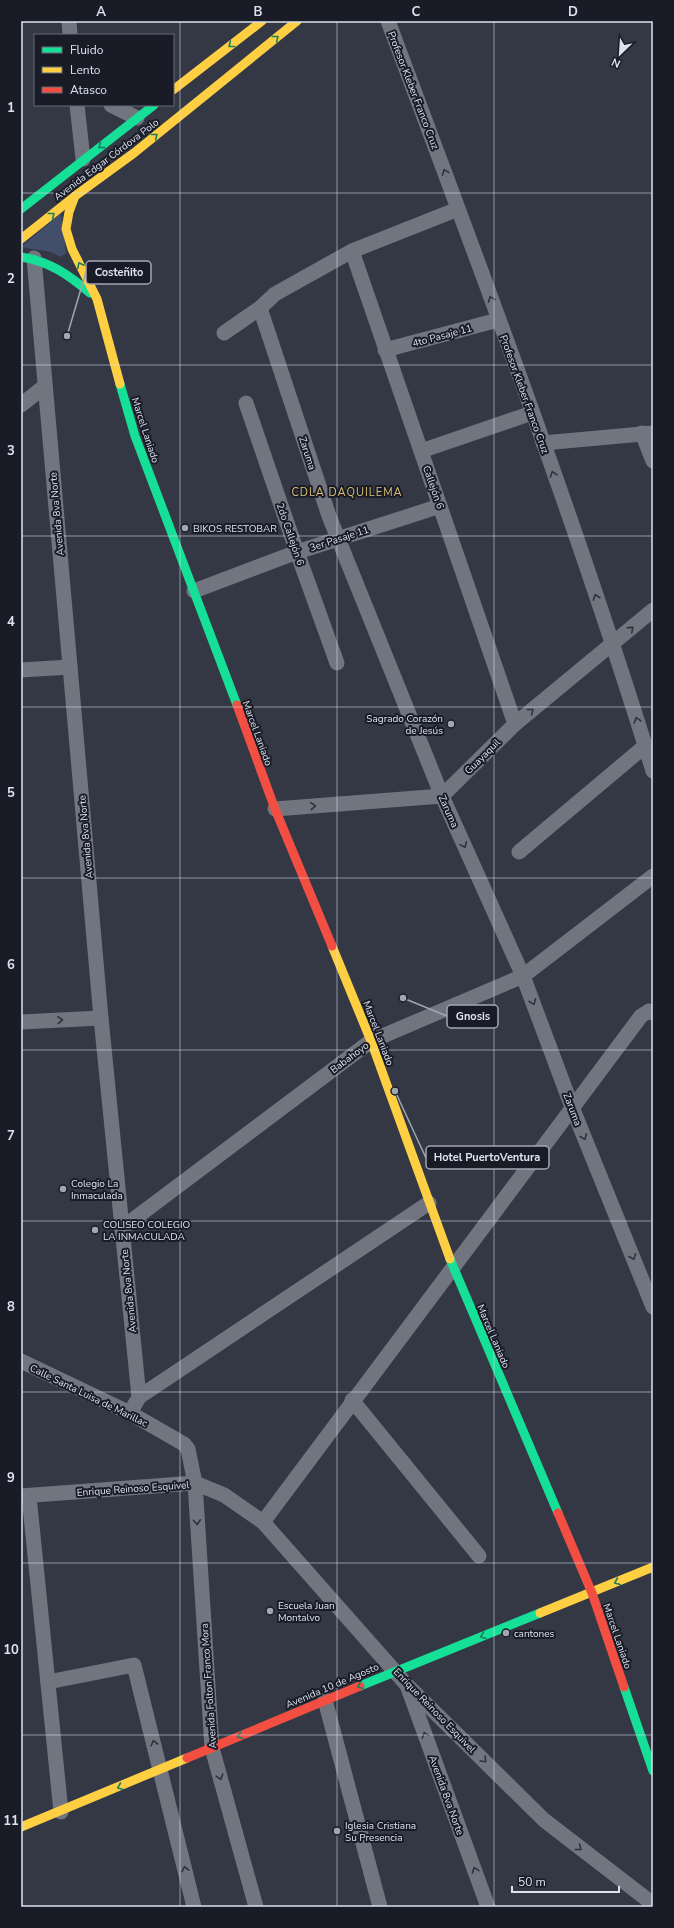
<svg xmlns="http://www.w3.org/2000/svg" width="674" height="1928" font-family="'Nunito Sans',sans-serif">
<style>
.green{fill:#434e6a}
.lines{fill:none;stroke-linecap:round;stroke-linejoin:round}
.street{stroke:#717580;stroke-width:15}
.fast{stroke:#16e098;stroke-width:9}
.slow{stroke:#ffcf43;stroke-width:9}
.jam{stroke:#f24e42;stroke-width:9}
.oneway{stroke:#187e5f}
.oneway2{stroke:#2f323c}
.grid{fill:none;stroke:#dce2f0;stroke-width:1;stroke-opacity:0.55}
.poi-dot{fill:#a1a6b4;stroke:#191c26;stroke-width:1.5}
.labels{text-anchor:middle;stroke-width:4;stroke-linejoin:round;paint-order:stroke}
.street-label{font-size:10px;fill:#dce2f0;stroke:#191c26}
.poi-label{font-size:10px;fill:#dce2f0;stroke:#191c26;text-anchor:start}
.neighbourhood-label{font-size:11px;letter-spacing:1px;fill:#dcbf74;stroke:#191c26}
.leader{fill:none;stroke:#a1a6b4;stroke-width:1.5}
.callout-dot{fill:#a1a6b4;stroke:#191c26;stroke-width:1.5}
.callout{fill:#191c26;stroke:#a1a6b4;stroke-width:1.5}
.callout-label{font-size:11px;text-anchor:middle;font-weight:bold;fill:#dce2f0}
.neatline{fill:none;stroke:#dce2f0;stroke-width:1.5}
.grid-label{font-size:13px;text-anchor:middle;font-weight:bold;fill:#dce2f0}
</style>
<rect width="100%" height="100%" fill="#333844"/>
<polygon class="green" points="61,213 66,253 61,257 51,252 21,247"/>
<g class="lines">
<g class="street">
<polyline points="69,21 70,35"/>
<path d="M388,21C481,269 575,518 653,771"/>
<polyline points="77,105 83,159"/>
<polyline points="111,105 137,118"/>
<polyline points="352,251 515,724"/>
<polyline points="34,258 101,1018 139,1397 130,1413"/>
<polyline points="260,308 329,516 442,796 523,976 572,1107 653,1307"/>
<polyline points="224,333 260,308 275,294 352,251 458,209"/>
<polyline points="385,350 498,320"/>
<polyline points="246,403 297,552 337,663"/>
<polyline points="21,405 45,386"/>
<polyline points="642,433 653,461"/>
<polyline points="543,443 653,433"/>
<polyline points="421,451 532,413"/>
<polyline points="194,591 297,552 440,506"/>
<polyline points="21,670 70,667"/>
<polyline points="275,809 442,796 515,724 653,610"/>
<polyline points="519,852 645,746"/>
<polyline points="21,1022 101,1018"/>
<polyline points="122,1228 371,1041 523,976 653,876"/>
<polyline points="21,1361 130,1413 184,1444 188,1449 195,1483 212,1748 256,1907"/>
<polyline points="139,1397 429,1203"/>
<polyline points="352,1400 479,1556"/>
<polyline points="21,1496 195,1483 224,1495 263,1522 406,1684 544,1820 653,1904"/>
<polyline points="29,1496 61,1812"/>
<polyline points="263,1522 641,1016 649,1011 653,1013"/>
<polyline points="48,1682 134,1665 194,1907"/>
<polyline points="408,1688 488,1907"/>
<polyline points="325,1700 380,1907"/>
</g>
<g class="fast">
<polyline points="21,209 154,105"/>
<path d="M21,257C49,261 69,275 90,293"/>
<polyline points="120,384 135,436 237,705"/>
<polyline points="450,1259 558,1513"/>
<polyline points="360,1686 540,1613"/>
<polyline points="624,1687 653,1771"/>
</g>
<g class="slow">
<polyline points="173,90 262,21"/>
<polyline points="75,196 69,212 66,229 72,249 97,299 120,384"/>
<polyline points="21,239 75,196 134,153 297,21"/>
<polyline points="332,946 371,1041 450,1259"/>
<polyline points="540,1613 653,1567"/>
<polyline points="21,1827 187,1758"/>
</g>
<g class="jam">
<polyline points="237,705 275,809 332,946"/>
<polyline points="558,1513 592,1593 624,1687"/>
<polyline points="187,1758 360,1686"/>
</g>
</g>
<defs><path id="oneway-chevron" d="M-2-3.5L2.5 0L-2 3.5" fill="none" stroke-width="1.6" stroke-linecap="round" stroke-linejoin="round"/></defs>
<g class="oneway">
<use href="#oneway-chevron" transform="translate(276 38) rotate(-39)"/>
<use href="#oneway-chevron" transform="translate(231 45) rotate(142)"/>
<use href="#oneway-chevron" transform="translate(155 136) rotate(-39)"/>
<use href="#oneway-chevron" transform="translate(101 146) rotate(143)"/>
<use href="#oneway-chevron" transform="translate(52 215) rotate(-38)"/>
<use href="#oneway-chevron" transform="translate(80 265) rotate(-117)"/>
<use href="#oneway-chevron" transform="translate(617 1582) rotate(157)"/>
<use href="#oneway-chevron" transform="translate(483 1636) rotate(158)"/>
<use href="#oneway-chevron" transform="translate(360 1686) rotate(157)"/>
<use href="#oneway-chevron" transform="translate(240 1736) rotate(157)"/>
<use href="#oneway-chevron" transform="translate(120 1787) rotate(157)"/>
</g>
<g class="oneway2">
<use href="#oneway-chevron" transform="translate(445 172) rotate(-111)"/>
<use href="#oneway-chevron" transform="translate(491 299) rotate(-110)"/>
<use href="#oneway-chevron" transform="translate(553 474) rotate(-109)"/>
<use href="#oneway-chevron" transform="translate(596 597) rotate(-109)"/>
<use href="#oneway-chevron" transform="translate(631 629) rotate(-41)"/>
<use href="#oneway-chevron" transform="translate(531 711) rotate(-39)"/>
<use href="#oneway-chevron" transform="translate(637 720) rotate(-108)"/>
<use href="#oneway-chevron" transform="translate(313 806) rotate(-4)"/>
<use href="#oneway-chevron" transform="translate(464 845) rotate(66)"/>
<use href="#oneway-chevron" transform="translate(533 1002) rotate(69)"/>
<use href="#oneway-chevron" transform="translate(60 1020) rotate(-3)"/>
<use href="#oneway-chevron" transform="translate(584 1137) rotate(68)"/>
<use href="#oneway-chevron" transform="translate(633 1257) rotate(68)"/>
<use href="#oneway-chevron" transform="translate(197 1522) rotate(86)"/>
<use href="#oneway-chevron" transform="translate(425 1735) rotate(-110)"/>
<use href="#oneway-chevron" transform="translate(154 1743) rotate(-104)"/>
<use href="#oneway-chevron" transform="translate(484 1760) rotate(45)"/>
<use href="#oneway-chevron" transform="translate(220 1777) rotate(74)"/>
<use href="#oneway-chevron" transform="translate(579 1848) rotate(38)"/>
<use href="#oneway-chevron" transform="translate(185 1869) rotate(-103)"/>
<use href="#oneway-chevron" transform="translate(475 1870) rotate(-110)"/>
</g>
<path class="grid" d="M180,21V1907M337,21V1907M494,21V1907M21,193H653M21,365H653M21,536H653M21,707H653M21,878H653M21,1050H653M21,1221H653M21,1392H653M21,1563H653M21,1735H653"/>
<g class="poi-dot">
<circle cx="185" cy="528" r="4"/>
<circle cx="451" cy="724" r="4"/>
<circle cx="63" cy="1189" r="4"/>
<circle cx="95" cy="1230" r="4"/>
<circle cx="270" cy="1611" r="4"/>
<circle cx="506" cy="1633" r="4"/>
<circle cx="337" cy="1831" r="4"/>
</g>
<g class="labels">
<g class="street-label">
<text transform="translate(414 90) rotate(69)" y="4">Profesor Kleber Franco Cruz</text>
<text transform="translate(106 159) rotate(-37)" y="4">Avenida Edgar Córdova Polo</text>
<text transform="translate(442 335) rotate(-15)" y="4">4to Pasaje 11</text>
<text transform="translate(525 394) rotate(70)" y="4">Profesor Kleber Franco Cruz</text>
<text transform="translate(146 430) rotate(72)" y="4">Marcel Laniado</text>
<text transform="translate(308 453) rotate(72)" y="4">Zaruma</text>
<text transform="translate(434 487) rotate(71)" y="4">Callejón 6</text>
<text transform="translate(56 514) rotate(-95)" y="4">Avenida 8va Norte</text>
<text transform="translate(291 534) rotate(71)" y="4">2do Callejón 6</text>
<text transform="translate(339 538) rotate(-18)" y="4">3er Pasaje 11</text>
<text transform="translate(258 733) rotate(70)" y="4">Marcel Laniado</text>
<text transform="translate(482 756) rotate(-45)" y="4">Guayaquil</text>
<text transform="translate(449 811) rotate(66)" y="4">Zaruma</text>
<text transform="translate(85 837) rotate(-95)" y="4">Avenida 8va Norte</text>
<text transform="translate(379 1033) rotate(69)" y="4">Marcel Laniado</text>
<text transform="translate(349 1057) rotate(-37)" y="4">Babahoyo</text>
<text transform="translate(573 1109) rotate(69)" y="4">Zaruma</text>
<text transform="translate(128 1291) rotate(-96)" y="4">Avenida 8va Norte</text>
<text transform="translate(494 1336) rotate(67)" y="4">Marcel Laniado</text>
<text transform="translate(89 1395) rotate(26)" y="4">Calle Santa Luisa de Marillac</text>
<text transform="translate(133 1488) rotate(-4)" y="4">Enrique Reinoso Esquivel</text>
<text transform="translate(618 1636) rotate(71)" y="4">Marcel Laniado</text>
<text transform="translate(332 1685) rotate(-23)" y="4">Avenida 10 de Agosto</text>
<text transform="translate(208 1686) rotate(-94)" y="4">Avenida Folton Franco Mora</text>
<text transform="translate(435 1710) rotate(46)" y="4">Enrique Reinoso Esquivel</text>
<text transform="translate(447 1795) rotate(70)" y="4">Avenida 8va Norte</text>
</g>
<g class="poi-label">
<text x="193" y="532">BIKOS RESTOBAR</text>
<text x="443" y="722" text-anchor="end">Sagrado Corazón<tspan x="443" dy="12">de Jesús</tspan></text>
<text x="71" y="1187">Colegio La<tspan x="71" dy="12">Inmaculada</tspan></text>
<text x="103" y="1228">COLISEO COLEGIO<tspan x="103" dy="12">LA INMACULADA</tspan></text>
<text x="278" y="1609">Escuela Juan<tspan x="278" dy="12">Montalvo</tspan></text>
<text x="514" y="1637">cantones</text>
<text x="345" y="1829">Iglesia Cristiana<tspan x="345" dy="12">Su Presencia</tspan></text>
</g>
<g class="neighbourhood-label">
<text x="347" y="496">CDLA DAQUILEMA</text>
</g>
</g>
<path class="leader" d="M67 336L86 272M403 998L447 1016M395 1091L426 1158"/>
<g class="callout-dot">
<circle cx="67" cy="336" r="4"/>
<circle cx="403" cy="998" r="4"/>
<circle cx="395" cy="1091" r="4"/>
</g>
<g class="callout">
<rect x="86" y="261" width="65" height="23" rx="4"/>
<rect x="447" y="1005" width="51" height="23" rx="4"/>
<rect x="426" y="1146" width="123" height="23" rx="4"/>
</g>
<g class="callout-label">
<text x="119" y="276">Costeñito</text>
<text x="473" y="1020">Gnosis</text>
<text x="487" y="1161">Hotel PuertoVentura</text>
</g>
<rect width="674" height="1928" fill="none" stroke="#191c26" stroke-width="44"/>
<rect x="34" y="34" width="140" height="72" fill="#191c26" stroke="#676b77"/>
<rect x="42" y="47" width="20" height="6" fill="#16e098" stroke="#676b77"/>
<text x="70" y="54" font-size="12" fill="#dce2f0">Fluido</text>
<rect x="42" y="67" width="20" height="6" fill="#ffcf43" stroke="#676b77"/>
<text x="70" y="74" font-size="12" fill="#dce2f0">Lento</text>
<rect x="42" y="87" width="20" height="6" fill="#f24e42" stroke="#676b77"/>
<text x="70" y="94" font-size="12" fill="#dce2f0">Atasco</text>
<g transform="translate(620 54) rotate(205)" stroke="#191c26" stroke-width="3" paint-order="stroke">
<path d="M0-3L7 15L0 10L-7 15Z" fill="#dce2f0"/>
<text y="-6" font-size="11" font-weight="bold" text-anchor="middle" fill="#dce2f0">N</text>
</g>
<path d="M512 1886v6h107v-6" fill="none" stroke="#dce2f0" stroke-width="2"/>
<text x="518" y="1886" font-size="12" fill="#dce2f0" stroke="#191c26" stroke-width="3" paint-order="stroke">50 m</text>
<rect x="22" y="22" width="630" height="1884" class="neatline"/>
<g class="grid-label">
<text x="101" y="16">A</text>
<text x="258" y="16">B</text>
<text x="416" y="16">C</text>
<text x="573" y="16">D</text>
<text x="11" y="112">1</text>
<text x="11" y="283">2</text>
<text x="11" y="455">3</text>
<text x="11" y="626">4</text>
<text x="11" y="797">5</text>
<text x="11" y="969">6</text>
<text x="11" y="1140">7</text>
<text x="11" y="1311">8</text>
<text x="11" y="1482">9</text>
<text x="11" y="1654">10</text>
<text x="11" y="1825">11</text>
</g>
</svg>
